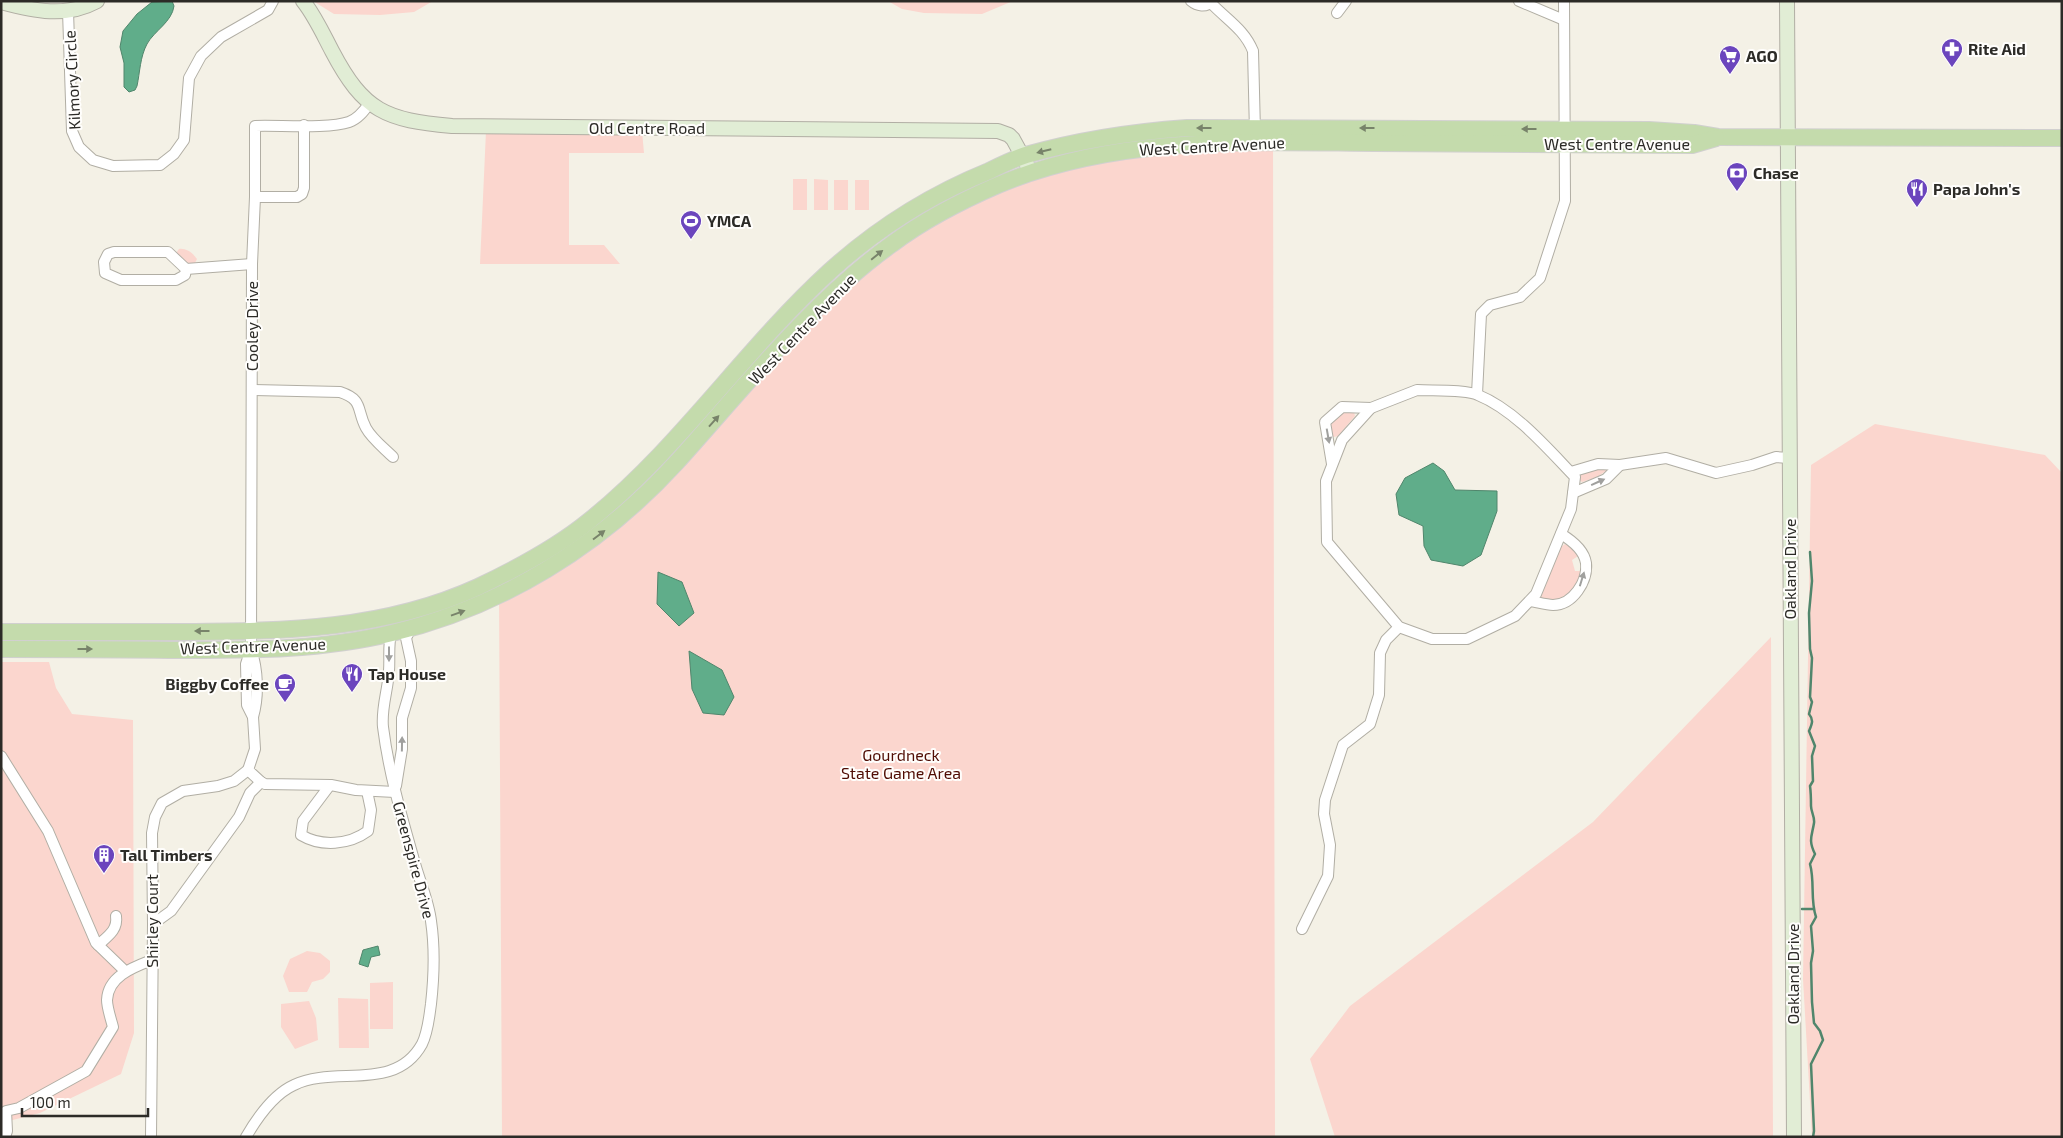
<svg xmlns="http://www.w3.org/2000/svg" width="2063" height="1138" font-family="'Exo 2',sans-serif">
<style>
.green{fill:#fbd6ce}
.water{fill:#60ad8a;stroke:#50866c}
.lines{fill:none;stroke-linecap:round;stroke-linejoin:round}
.stream{stroke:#50866c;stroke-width:2.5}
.street-casing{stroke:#b1aea4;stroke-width:12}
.secondary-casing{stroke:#b1aea4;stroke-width:16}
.primary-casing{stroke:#d1d0cf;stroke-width:18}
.street{stroke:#fff;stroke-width:10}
.secondary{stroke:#e1edd5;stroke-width:14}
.primary{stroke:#c4dbac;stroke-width:16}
.oneway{fill:#78836a}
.oneway2{fill:#a0a09e}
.labels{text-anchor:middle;stroke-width:4;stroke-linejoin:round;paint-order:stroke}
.poi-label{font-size:16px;font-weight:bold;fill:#2c2b27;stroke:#fffefc;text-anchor:start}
.street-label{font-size:16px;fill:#2c2b27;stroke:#fffefc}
.park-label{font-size:16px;fill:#500d04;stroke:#fffefc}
</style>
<rect width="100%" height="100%" fill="#f4f1e6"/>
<g class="green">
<polygon points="313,1 433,1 414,12 380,15 334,14"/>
<polygon points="888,1 1013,1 982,14 924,13 902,9"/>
<polygon points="486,131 642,131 644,153 569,153 569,245 604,245 620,264 480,264"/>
<polygon points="1273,140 1275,1137 502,1137 499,591 607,525 851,271 1021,172"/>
<rect x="793" y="179" width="14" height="31"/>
<polygon points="814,179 828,180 828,210 814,210"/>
<rect x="834" y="180" width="14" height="30"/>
<rect x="855" y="180" width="14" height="30"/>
<path d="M179,249C186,248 193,253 197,259L195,263C186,265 181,259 176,253Z"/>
<polygon points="1341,411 1354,412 1355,416 1338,436 1334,437 1331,436 1329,425"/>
<polygon points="1875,424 2045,455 2062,473 2062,1137 1812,1137 1803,979 1811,465"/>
<polygon points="1599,467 1605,468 1606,471 1597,477 1582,482 1579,480 1578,475"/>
<polygon points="1565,544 1573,549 1578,556 1572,560 1575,571 1582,571 1577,587 1558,601 1540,599 1561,547"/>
<polygon points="1771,637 1773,1137 1335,1137 1310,1059 1350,1006 1593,822"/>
<polygon points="1,662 49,662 56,688 72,714 133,720 134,1033 121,1074 40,1113 1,1123"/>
<polygon points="307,951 320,953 330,961 330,972 323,979 312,982 307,992 289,992 283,976 290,959"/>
<polygon points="393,982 393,1029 370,1029 370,983"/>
<polygon points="338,998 368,999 369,1048 339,1048"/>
<polygon points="309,1001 316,1018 318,1040 295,1049 281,1027 281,1004"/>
</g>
<g class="water">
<path d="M172,1L174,6C172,22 154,31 147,44C140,57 140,72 137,86L135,90L129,92L124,87V63L120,47L123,31L137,14L152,2Z"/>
<polygon points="1433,463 1444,471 1455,490 1497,491 1497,511 1481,555 1463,566 1431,560 1424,546 1423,526 1399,515 1396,494 1405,478"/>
<polygon points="658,572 682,582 694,613 679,626 657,604"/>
<polygon points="689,651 722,670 734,697 724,715 703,713 692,689"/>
<polygon points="378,946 380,955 371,957 368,967 359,964 363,950"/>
</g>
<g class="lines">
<g class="stream">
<path d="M1810,552L1812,581L1809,613L1810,649L1812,658L1810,697L1812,702L1809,714C1814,720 1812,724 1809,731L1815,746L1812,756L1813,781L1810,786C1811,793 1811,800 1811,806C1811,812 1815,817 1814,823C1812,836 1808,840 1815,854L1810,864C1815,882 1810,900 1816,917L1811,926L1813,951L1811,963L1812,1002L1814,1023L1820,1031L1823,1040L1811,1064L1814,1131L1813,1137"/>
<polyline points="1802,909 1813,909"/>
</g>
<g class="street-casing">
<g id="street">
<path d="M1191,1C1197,6 1206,8 1212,1"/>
<polyline points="1519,1 1564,20"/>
<path d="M1211,3C1227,20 1244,29 1253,51L1255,132"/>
<polyline points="68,11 72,131 79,147 93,160 113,166 160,165 174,154 184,140 189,78 201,56 221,37 268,10 273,1"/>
<polyline points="1337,13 1346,1"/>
<polyline points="255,197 297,197 302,194 304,188 304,125"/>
<polygon points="114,252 168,252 186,269 185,275 176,280 121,280 105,273 104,262 108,254"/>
<polyline points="186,269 252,264"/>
<path d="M252,390L340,392C364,400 356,409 366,428C372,439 384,448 393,457"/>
<path d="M1417,390C1432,391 1465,389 1478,395C1515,410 1548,449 1575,477L1571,509L1536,594L1515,616L1467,639H1432L1399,627L1327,542L1326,481L1342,440L1371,408Z"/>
<polyline points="1477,394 1481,314 1490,305 1520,297 1540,278 1565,201 1564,1"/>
<polyline points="1332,464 1325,422 1342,407 1371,408"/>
<polyline points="1571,472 1598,464 1620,465 1666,458 1716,473 1752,465 1776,457 1789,458"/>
<polyline points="1573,493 1606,479 1620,465"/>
<path d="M1530,601C1537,602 1546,605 1553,605C1573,605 1588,581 1586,563C1584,550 1571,540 1561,534"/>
<path d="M251,649C258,670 259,696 253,717"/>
<polyline points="1,756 48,831 96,943 125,971"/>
<path d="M261,782L248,770L255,749L253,717L247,705L246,664L251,649L252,264L255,197V126C278,125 329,129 349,122C358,119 364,111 369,104"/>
<path d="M330,785L303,821L301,835C321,847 349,845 368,831L371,810L367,791"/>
<polyline points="396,786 402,749 402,718 411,688 411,661 406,638 411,628"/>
<polyline points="153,924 171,911 239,817 250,793 261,782 265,784 331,785 356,790 395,792"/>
<polyline points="1302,929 1328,876 1330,845 1324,814 1325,800 1343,745 1370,724 1379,695 1380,653 1386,640 1399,627"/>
<path d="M98,945C108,936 118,930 116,916"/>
<path d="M5,1137L7,1131L6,1111L19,1108L86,1071L113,1027C111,1019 107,1008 107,1000C108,976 134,967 152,960"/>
<polyline points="151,1137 153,924 152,833 155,817 162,803 183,791 218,786 234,781 248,770"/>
<path d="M246,1137C257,1118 274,1094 294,1085C335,1065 395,1093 422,1044C428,1032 429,1018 431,1004C434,977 435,948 431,921C429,903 421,884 416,867C403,821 389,775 383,727C381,708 388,690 389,671C390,658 388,646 391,634"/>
</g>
</g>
<g class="secondary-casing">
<g id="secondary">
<path d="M303,1C315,16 323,34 332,51C364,112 386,120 452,126L998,131L1009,135L1013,139L1031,172"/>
<polyline points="1787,1 1794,1137"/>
<path d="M1,2C34,11 66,18 97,1"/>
</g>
</g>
<g class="primary-casing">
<g id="primary">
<path d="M1,632C60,632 119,632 178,632C281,631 382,631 478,587C516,569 556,548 589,521C679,449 744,350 829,272C876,229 930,195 989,171C1001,165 1013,159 1026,155C1079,140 1132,132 1187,128L1649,130L1694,133L1718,137L2062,138"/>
<path d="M1,649C57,649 113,649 169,650C243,650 320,651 392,633C502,607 600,546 676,463C742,390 812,301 892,244C924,220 961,201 998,185C1117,135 1248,142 1375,143C1481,144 1587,144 1692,145L1716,138"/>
</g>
</g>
<use href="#street" class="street"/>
<use href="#secondary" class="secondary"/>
<use href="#primary" class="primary"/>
</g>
<defs><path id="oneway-solid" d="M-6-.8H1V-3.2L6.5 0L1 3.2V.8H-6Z" transform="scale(1.25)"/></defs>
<g class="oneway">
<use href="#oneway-solid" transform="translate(1204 128) rotate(180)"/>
<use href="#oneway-solid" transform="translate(1367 128) rotate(-180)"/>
<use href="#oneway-solid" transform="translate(1529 129) rotate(-180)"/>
<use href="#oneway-solid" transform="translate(1044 151) rotate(166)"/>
<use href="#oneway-solid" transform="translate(877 255) rotate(-39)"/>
<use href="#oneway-solid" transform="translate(714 421) rotate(-48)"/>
<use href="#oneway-solid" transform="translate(599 535) rotate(-37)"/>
<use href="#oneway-solid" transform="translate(458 613) rotate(-20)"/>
<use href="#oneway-solid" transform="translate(202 631) rotate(180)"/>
<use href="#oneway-solid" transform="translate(85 649)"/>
</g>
<g class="oneway2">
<use href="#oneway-solid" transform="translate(1328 436) rotate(80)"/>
<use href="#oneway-solid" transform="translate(1598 482) rotate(-24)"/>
<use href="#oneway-solid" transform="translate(1582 579) rotate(-73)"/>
<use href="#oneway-solid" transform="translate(389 654) rotate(90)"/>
<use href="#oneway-solid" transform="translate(402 744) rotate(-89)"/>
</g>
<defs>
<g id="pharmacy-pin" transform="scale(1.125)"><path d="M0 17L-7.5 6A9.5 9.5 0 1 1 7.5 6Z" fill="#6b45bd" stroke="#fffefc"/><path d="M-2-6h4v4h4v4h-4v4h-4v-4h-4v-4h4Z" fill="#fff"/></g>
<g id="supermarket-pin" transform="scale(1.125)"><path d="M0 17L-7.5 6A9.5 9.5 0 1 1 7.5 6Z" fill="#6b45bd" stroke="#fffefc"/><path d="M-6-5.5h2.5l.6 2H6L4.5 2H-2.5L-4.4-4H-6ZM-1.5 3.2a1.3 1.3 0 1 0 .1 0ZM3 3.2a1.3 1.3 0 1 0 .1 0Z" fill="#fff"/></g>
<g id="bank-pin" transform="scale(1.125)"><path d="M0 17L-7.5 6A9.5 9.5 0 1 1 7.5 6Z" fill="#6b45bd" stroke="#fffefc"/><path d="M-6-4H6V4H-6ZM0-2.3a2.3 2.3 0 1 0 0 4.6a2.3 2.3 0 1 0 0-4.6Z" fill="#fff"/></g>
<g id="restaurant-pin" transform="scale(1.125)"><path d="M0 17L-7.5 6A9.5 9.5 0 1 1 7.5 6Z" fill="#6b45bd" stroke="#fffefc"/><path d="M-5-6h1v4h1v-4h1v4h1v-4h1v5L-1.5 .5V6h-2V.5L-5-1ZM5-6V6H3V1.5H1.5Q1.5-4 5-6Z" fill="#fff"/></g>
<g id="stadium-pin" transform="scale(1.125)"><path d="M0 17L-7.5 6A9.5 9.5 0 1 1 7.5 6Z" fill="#6b45bd" stroke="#fffefc"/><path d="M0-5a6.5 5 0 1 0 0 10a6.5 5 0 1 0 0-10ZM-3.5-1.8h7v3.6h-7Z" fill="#fff"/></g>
<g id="cafe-pin" transform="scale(1.125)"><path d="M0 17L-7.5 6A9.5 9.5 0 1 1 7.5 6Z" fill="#6b45bd" stroke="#fffefc"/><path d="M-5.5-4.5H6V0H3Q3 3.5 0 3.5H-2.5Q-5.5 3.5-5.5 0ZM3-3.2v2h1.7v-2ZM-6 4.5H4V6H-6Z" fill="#fff"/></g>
<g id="building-pin" transform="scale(1.125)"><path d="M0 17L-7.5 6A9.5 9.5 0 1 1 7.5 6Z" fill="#6b45bd" stroke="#fffefc"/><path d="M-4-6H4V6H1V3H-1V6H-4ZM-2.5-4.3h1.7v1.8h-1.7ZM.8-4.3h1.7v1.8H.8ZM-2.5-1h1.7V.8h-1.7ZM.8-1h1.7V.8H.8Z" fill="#fff"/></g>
</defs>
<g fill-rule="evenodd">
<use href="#pharmacy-pin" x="1952" y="49"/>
<use href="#supermarket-pin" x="1730" y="56"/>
<use href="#bank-pin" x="1737" y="173"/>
<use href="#restaurant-pin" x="1917" y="189"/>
<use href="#stadium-pin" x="691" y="221"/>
<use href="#restaurant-pin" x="352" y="674"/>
<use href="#cafe-pin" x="285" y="684"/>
<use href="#building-pin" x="104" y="855"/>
</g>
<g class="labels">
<g class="poi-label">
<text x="1968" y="55">Rite Aid</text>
<text x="1746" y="62">AGO</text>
<text x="1753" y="179">Chase</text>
<text x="1933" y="195">Papa John's</text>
<text x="707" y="227">YMCA</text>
<text x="368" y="680">Tap House</text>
<text x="269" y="690" text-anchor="end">Biggby Coffee</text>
<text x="120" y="861">Tall Timbers</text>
</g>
<g class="street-label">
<text transform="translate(72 80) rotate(-93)" y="6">Kilmory Circle</text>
<text x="647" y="134">Old Centre Road</text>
<text x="1617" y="150">West Centre Avenue</text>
<text transform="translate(1212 146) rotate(-3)" y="6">West Centre Avenue</text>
<text transform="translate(252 326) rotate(-90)" y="6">Cooley Drive</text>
<text transform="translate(802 329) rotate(-46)" y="6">West Centre Avenue</text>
<text transform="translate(1790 569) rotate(-90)" y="6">Oakland Drive</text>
<text transform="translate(253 646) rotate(-2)" y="6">West Centre Avenue</text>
<text transform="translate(414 860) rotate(75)" y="6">Greenspire Drive</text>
<text transform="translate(152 921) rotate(-90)" y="6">Shirley Court</text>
<text transform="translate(1793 974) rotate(-90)" y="6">Oakland Drive</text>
</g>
<g class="park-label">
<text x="901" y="761">Gourdneck<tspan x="901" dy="18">State Game Area</tspan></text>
</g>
</g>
<rect width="2063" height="1138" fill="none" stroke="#2c2b27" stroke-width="5"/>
<path d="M22 1108v8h126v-8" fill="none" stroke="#2c2b27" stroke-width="2.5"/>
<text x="30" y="1108" font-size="15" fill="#2c2b27" stroke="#fffefc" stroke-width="4" paint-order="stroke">100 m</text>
</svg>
